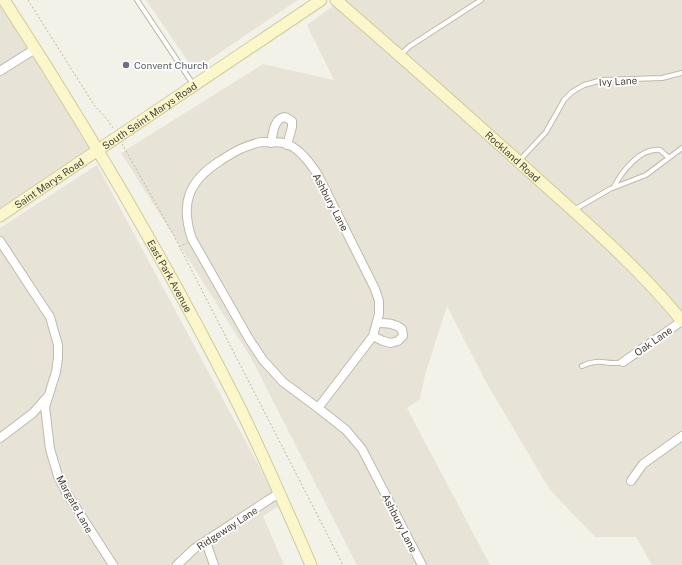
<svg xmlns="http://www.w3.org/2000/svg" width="682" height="565" font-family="'Public Sans',sans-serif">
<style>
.residential{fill:#e7e4d7}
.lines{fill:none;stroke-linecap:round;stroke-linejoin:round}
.lane-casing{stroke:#bebbac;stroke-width:6}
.street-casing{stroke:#bebbac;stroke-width:10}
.secondary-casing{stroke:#d0ca9b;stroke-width:13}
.path{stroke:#bfb99e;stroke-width:1;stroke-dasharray:2 2;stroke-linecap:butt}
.lane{stroke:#fff;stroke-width:4}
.street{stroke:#fff;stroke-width:8}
.secondary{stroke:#fbf7cb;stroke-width:11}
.worship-dot{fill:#6b7280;stroke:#fff;stroke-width:1.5}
.labels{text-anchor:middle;stroke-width:3.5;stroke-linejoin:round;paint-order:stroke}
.worship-label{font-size:10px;fill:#5b616d;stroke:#fff;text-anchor:start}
.street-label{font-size:10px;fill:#464338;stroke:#fff}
</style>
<rect width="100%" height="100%" fill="#f3f2e9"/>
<g class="residential">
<polygon points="0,0 97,150 0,215"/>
<polygon points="146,0 298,0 194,70"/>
<polygon points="341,0 682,0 682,565 652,565 636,537 595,537 550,490 486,382 447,306 425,375 420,399 407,408 490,565 357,565 251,358 121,153 263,64 334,80 307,25"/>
<polygon points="97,165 280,505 263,516 284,565 0,565 0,228"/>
</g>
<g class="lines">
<g class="lane-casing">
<g id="lane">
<polyline points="137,0 193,84"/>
<polyline points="400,55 410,46 481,0"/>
<polyline points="519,161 546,132 564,100 572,92 584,85 602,80 662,78 682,73"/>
<path d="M614,187C622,171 640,148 660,150L668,157"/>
<polyline points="574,210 610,189 646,175 682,148"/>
<path d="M582,366C600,357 608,366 623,362"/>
</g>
</g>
<g class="street-casing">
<g id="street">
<polyline points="0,71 35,49"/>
<path d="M261,142C268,142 277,142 284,143C299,147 310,163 318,175L375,289L379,301V314L373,336L318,408L283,382L263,360L249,339L192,239C180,204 188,181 220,161C235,151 244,146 261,142Z"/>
<path d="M271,143C273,133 274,118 285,117L292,121V127L287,145"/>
<polyline points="0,241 50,317 58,345 58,358 56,372 45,407 50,449 58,476 66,492 113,565"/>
<path d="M373,336L383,341L391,343L398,341L403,336L402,329C394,323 387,323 378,323"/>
<polyline points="623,362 682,321"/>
<polyline points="318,408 346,430 362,449 422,565"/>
<polyline points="0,438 33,413 46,398"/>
<polyline points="631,481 643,464 682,436"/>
<polyline points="206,542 214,565"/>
<polyline points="177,565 195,548 279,493"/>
</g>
</g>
<g class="secondary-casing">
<g id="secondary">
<path id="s1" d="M4,0C88,129 166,262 236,400C263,454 287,510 311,565"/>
<path id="s2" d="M336,0C405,60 473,120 540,181C589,225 640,269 682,321"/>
<path id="s3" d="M0,216L321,0"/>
</g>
</g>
<g class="path">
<polyline points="28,0 94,105 106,118 114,129"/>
<polyline points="122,144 173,234 343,565"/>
<polyline points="179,247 187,243"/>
</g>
<use href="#lane" class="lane"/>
<use href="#street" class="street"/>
<use href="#secondary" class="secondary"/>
</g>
<circle class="worship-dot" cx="126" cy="65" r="4"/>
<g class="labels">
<g class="worship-label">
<text x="134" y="69">Convent Church</text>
</g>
<g class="street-label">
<text transform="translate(618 81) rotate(-3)" y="4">Ivy Lane</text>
<text dy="4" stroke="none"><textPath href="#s3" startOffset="180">South Saint Marys Road</textPath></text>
<text dy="4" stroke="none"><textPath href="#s2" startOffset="236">Rockland Road</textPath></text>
<text dy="4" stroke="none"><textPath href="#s3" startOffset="59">Saint Marys Road</textPath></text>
<text transform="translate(331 202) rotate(62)" y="4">Ashbury Lane</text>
<text dy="4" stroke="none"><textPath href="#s1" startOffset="322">East Park Avenue</textPath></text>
<text transform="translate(653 341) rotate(-35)" y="4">Oak Lane</text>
<text transform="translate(75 504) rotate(61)" y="4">Margate Lane</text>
<text transform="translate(400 523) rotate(63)" y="4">Ashbury Lane</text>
<text transform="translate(227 528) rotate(-33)" y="4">Ridgeway Lane</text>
</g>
</g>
</svg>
